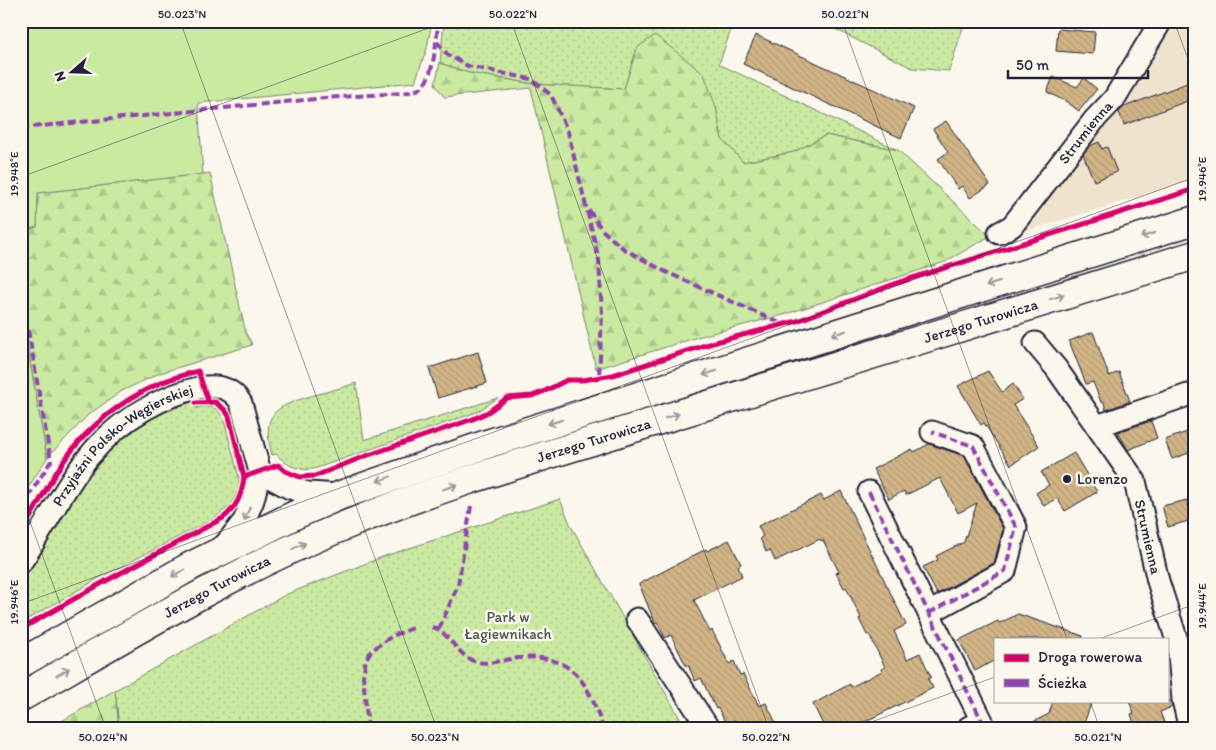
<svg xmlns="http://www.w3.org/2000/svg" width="1216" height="750" font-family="Itim,sans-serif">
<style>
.built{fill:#efe3cd}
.grass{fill:url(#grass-dots);stroke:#76866e}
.forest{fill:url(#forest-firs);stroke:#76866e}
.garden{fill:#cae9a1;stroke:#76866e}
.building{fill:url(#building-back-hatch);stroke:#22223b}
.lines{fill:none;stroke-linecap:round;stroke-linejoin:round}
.street-casing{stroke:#22223b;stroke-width:25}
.secondary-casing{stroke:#22223b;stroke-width:31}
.street{stroke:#fbf7ec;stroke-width:21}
.secondary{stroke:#fbf7ec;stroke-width:28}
.quiet{stroke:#8e44ad;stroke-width:4;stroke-dasharray:8 4;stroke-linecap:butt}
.cycleway-casing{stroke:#fbf7ec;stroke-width:8}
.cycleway{stroke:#d6006c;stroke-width:5}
.oneway{stroke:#99979c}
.ticks{fill:none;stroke:#22223b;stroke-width:1;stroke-opacity:0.45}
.poi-dot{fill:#22223b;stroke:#fbf7ec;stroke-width:2}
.labels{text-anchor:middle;stroke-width:5;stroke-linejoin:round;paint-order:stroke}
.street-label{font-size:15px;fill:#22223b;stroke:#fbf7ec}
.poi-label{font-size:15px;fill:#22223b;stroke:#fbf7ec;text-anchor:start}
.park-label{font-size:15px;fill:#4c5454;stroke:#fbf7ec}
.neatline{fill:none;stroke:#22223b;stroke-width:2}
.ticks-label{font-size:12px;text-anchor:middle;fill:#22223b}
</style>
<defs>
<pattern id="grass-dots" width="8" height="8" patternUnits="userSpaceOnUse" patternTransform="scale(1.25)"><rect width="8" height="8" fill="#cae9a1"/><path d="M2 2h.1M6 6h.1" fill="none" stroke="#adc88c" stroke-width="1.8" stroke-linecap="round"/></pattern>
<pattern id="forest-firs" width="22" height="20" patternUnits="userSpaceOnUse" patternTransform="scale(1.25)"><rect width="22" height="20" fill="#cae9a1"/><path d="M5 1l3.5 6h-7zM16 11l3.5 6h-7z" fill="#adc88c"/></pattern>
<pattern id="building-back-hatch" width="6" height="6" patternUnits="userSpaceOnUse" patternTransform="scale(1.25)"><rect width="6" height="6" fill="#d2b586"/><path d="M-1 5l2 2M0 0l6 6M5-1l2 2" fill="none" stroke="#b49b75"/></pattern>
</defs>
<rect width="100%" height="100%" fill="#fbf7ec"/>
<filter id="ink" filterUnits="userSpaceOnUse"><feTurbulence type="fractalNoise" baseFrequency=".02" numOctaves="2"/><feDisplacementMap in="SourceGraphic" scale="10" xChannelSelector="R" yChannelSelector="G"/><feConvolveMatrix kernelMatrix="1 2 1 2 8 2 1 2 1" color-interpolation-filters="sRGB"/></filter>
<g filter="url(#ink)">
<polygon class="built" points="1171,21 1195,21 1195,180 1026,231 1023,224"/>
<g class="grass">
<polygon points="444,21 734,21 719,64 898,150 826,135 794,152 743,162 722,139 716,107 637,48 624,89 534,84 469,73 440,63"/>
<polygon points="819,21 965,21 949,71 912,68"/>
<path d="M356,383L364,440L498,398L477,412L314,469C298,471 287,466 276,454L272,455C261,414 274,407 311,396C326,392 341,388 356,383Z"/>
<path d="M193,399L196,408C210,405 218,406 224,420L239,477V488L231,505L213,519L101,577L21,623V579L29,568L78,485L110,445L156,413Z"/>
<polygon points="560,499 571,526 686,729 119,729 115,690 287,594 385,556"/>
</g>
<g class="forest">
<polygon points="655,35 704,74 716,107 722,139 743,162 794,152 826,135 898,150 990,236 945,262 783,315 701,336 596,369 531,88 444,97 435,84 440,63 469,73 534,84 624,89 637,48"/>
<polygon points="210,173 246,334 250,340 252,345 160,373 122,391 88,415 47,458 26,339 21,320 21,231 37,227 38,193"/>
<polygon points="115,690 119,729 48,729"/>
</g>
<g class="garden">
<polygon points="21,21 432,21 427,48 415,82 198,103 203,174 38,193 37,227 21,231"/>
<polygon points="21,320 26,339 47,458 21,499"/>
</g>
<g class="building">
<polygon points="1058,29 1095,32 1093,54 1056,51"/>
<polygon points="756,35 914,108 901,138 743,64"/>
<polygon points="1053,77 1077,87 1084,78 1097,89 1079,111 1067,102 1047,92"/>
<polygon points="1195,80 1195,98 1124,125 1119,112 1124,107"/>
<polygon points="946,121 990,185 970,198 962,186 958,189 938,159 948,152 933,129"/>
<polygon points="1099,142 1102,149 1107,147 1117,172 1094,181 1083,154 1090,146"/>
<polygon points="1093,332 1109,376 1119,372 1130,401 1106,410 1104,402 1101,402 1093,382 1086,384 1069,341"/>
<polygon points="478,352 487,383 438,398 429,368"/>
<polygon points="988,371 1002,392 1013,384 1023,399 1013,405 1039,446 1011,465 984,423 981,425 958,386"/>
<polygon points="1151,421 1157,438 1128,450 1118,432"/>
<polygon points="1195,429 1195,451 1172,459 1165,440"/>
<polygon points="929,444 964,456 1003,529 994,563 937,594 923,567 938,560 936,556 964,542 977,503 958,513 940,478 906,495 904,491 889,499 873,469 912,449 914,452"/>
<polygon points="1074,453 1097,492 1065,511 1057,498 1044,506 1036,493 1049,485 1041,472"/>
<polygon points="841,491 906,625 894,631 907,659 920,653 931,677 928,679 933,688 850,729 825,729 813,704 850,684 851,687 882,671 881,669 885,667 869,634 867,635 859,619 861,618 846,587 844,588 836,573 839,572 823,540 821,541 820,539 775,561 770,550 766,552 760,538 763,536 758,526 821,495 824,500"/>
<polygon points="1187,500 1192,520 1168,527 1162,506"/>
<polygon points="729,540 741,564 738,566 742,576 694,600 710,632 712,630 729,664 734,661 740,675 743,674 759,706 766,703 779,729 738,729 734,720 726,724 718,708 716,709 701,678 695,681 688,665 686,666 671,635 665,638 657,622 655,623 639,584 706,549 707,551"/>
<polygon points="1018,614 1083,636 1082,639 995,639 995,660 975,671 959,640 998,621 1000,623"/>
<polygon points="1053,701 1092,701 1082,729 1019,729 1049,714"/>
<polygon points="1129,701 1171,701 1172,707 1160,712 1165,725 1157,729 1136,729 1131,714 1134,713"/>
</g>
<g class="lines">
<g class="street-casing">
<g id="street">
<path id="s1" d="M999,233L1012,226L1095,119L1114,99L1161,21"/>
<path id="s2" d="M1035,343L1056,368L1135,481L1158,581L1178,644L1183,700L1190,729"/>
<polyline points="1097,426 1188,395"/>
<polyline points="260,472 290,488 308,493 340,495"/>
<polyline points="869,492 982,721 969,727 970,729"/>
<path id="s3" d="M21,562C61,504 79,446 145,409C161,400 179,392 198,388C216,385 231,386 241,403L260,472L253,500L244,521L221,550"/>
<polyline points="929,613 1005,571 1016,527 973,446 932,432"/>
<polyline points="637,619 709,729"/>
</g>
</g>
<g class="secondary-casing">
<g id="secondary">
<polyline points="21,663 191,566 295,515 341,495 490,443 1195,220"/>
<path id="s4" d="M21,697C125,637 228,574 339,528C444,484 555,453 663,419C840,364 1018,310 1195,255"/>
</g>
</g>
<use href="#street" class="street"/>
<use href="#secondary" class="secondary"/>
<g class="quiet">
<polyline points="437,42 448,55 468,66 531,79 551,95 568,132 599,260 602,314 599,378"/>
<path d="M21,128L325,98L403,93C409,92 417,91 422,87C434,76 437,37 438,21"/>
<polyline points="589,210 602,230 624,249 666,272 782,324"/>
<polyline points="21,307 29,335 51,461 21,508"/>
<polyline points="869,492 982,721 969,727 970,729"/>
<polyline points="929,613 1005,571 1016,527 973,446 932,432"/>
<path d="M432,627C448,630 457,657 477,662C491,665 505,659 519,658C573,653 589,683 603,729"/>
<polyline points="439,629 458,585 471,506"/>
<polyline points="368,729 363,676 366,659 371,651 392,636 413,628"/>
</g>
<g class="cycleway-casing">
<g id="cycleway">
<polyline points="196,403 215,402 225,410 229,416 244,477"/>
<path d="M21,533C36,509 49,481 66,458C89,426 122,400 158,384C171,378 184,375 198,371L208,401"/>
<path d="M21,629L104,582L223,518C237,507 242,495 244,477L278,465L285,471L300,477L315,476L363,457L473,419L488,412L507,398L532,396L545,391L567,380H583L613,375L712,343L797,321L897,283L1195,189"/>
</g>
</g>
<use href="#cycleway" class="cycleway"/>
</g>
<defs><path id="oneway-shaft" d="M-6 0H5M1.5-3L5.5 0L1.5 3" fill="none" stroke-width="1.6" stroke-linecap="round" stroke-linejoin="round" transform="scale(1.25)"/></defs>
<g class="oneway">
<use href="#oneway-shaft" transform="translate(1148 235) rotate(162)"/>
<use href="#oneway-shaft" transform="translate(993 284) rotate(162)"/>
<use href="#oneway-shaft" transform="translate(1057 297) rotate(-17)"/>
<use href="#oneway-shaft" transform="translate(839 333) rotate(162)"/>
<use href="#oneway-shaft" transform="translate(710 373) rotate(163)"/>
<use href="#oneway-shaft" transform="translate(672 416) rotate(-17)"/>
<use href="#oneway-shaft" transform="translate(555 422) rotate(162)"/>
<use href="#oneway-shaft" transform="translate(384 479) rotate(160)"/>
<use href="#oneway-shaft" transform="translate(450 487) rotate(-19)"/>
<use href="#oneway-shaft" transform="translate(247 514) rotate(113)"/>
<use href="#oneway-shaft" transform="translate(299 546) rotate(-24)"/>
<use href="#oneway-shaft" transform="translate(178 573) rotate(151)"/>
<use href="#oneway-shaft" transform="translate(63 672) rotate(-30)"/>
</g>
</g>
<path class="ticks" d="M180,21L437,729M511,21L769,729M842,21L1067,639M1174,21L1195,78M21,177L448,21M21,497L106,729M21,604L1195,177M1099,639L1195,604M1090,701L1100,729M852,729L995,677"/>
<circle class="poi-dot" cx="1067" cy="479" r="5"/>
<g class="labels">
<g class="street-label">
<text dy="5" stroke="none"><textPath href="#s1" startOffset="134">Strumienna</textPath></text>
<text dy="5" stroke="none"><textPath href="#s4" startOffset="1035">Jerzego Turowicza</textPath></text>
<text dy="5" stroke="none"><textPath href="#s4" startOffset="630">Jerzego Turowicza</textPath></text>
<text dy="5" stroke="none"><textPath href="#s3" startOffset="159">Przyjaźni Polsko-Węgierskiej</textPath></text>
<text dy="5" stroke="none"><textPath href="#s2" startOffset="228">Strumienna</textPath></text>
<text dy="5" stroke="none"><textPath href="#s4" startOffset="225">Jerzego Turowicza</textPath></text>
</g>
<g class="poi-label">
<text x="1077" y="484">Lorenzo</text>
</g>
<g class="park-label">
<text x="508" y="622">Park w<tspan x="508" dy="17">Łagiewnikach</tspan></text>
</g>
</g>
<rect width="1216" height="750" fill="none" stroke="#fbf7ec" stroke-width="55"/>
<rect x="994" y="638" width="175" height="65" fill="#fbf7ec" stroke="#a4a2a5"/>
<rect x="1004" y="654" width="25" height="8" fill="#d6006c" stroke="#a4a2a5"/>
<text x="1038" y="662" font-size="15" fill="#22223b">Droga rowerowa</text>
<rect x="1004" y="679" width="25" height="8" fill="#8e44ad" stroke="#a4a2a5"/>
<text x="1038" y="688" font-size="15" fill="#22223b">Ścieżka</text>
<g transform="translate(72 72) rotate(250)" stroke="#fbf7ec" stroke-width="4" paint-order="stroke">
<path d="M0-4L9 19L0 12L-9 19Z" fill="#22223b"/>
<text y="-8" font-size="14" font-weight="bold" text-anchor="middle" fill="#22223b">N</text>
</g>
<path d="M1008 70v8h140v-8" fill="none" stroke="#22223b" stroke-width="2.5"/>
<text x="1016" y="70" font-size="15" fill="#22223b" stroke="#fbf7ec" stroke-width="4" paint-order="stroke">50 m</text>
<rect x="28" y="28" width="1160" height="694" class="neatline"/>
<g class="ticks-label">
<text x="182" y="18">50.023°N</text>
<text x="513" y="18">50.022°N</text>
<text x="845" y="18">50.021°N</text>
<text transform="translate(14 174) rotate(-90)" y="4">19.948°E</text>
<text transform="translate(1202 179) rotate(-90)" y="4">19.946°E</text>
<text transform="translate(14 602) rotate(-90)" y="4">19.946°E</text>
<text transform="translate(1202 606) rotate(-90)" y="4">19.944°E</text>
<text x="103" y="741">50.024°N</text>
<text x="435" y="741">50.023°N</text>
<text x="766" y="741">50.022°N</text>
<text x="1098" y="741">50.021°N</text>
</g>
</svg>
